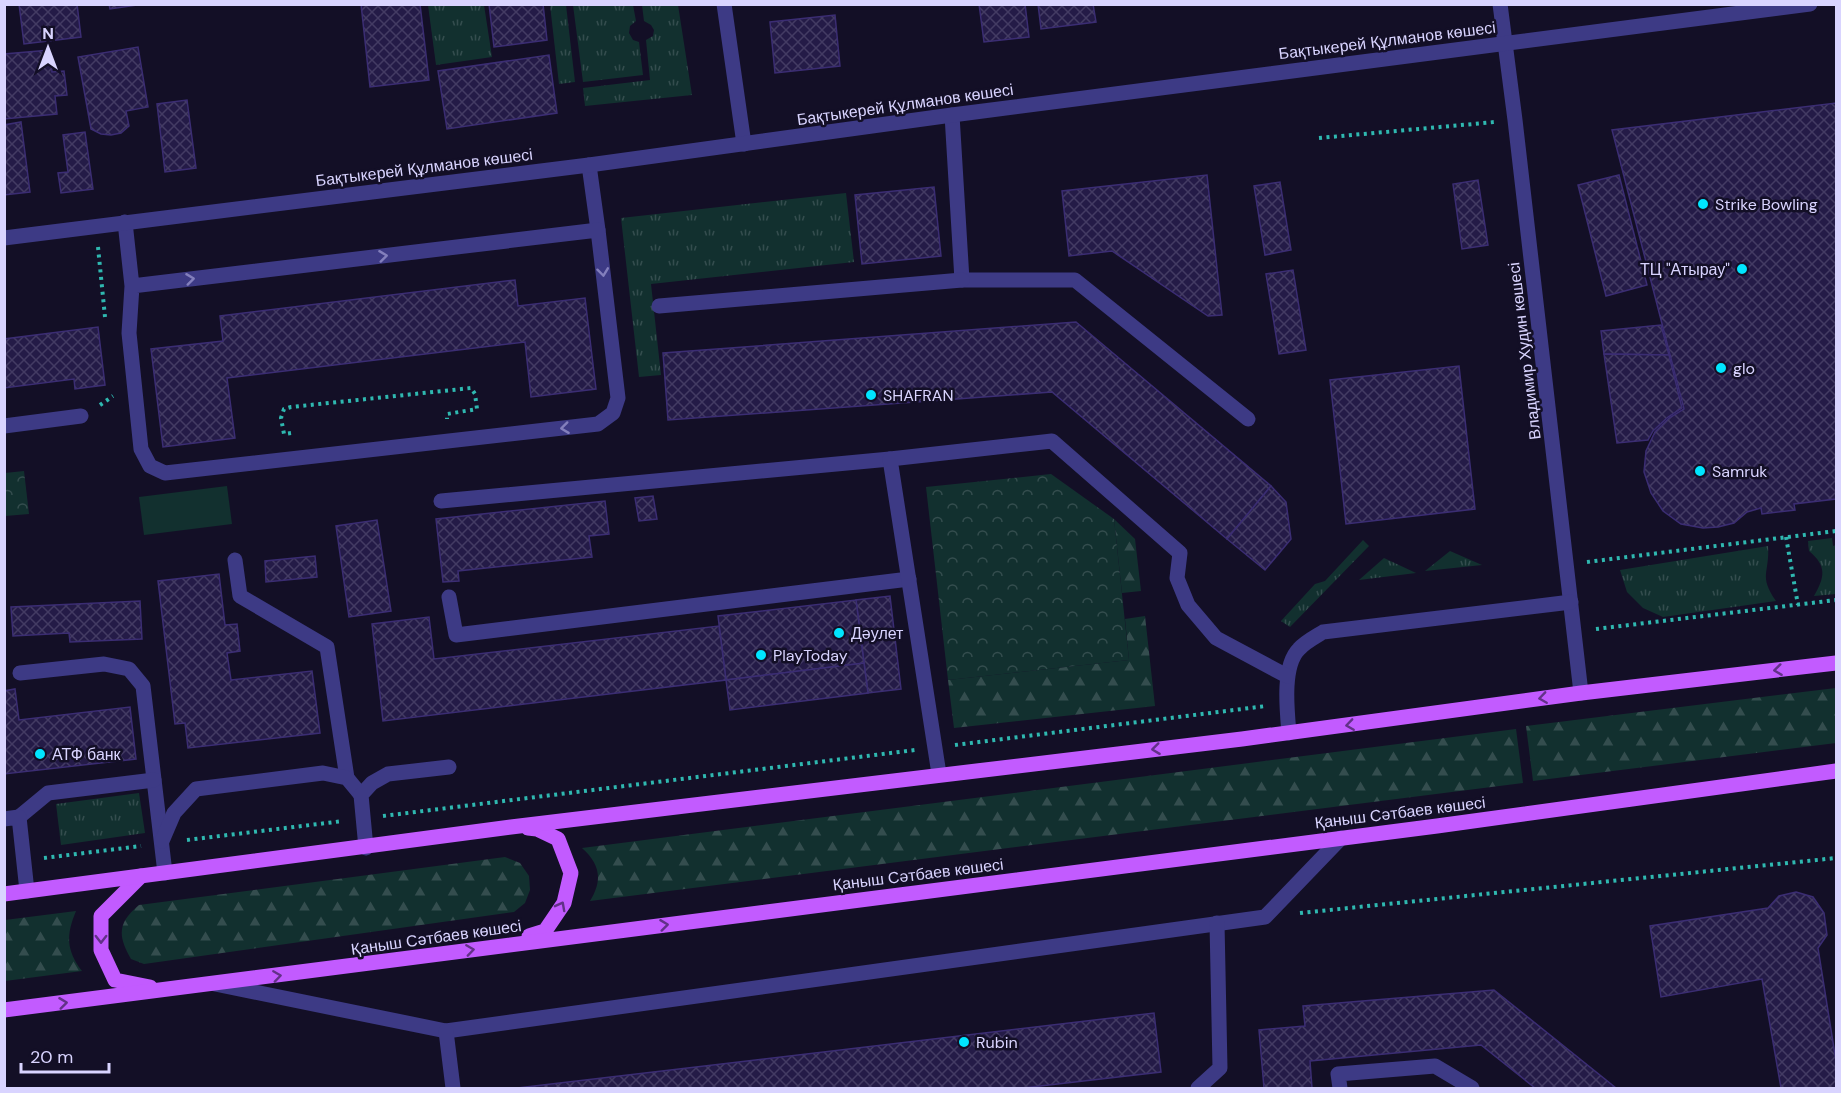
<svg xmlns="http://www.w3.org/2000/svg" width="1841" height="1093" font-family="'DM Sans',sans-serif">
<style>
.grass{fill:url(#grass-tufts)}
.forest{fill:url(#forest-firs)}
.park{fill:url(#park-crowns)}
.pitch{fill:#12302f}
.building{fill:url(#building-cross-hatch);stroke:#3b2d73;stroke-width:1.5}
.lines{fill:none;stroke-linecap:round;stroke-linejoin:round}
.path{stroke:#2fb8b0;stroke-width:4;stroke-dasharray:3 4.5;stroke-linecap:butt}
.minor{stroke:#3d3a85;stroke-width:15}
.major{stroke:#c25bff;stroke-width:15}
.oneway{stroke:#837fbc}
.oneway2{stroke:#623188}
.poi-dot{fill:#00e5ff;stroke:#130f26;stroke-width:2}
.labels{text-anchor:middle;stroke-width:5;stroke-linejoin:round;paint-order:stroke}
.street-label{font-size:16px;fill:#d9d4ff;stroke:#130f26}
.poi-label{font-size:16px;fill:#d9d4ff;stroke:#130f26;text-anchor:start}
</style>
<defs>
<pattern id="grass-tufts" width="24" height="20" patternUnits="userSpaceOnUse" patternTransform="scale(1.5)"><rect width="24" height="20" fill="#12302f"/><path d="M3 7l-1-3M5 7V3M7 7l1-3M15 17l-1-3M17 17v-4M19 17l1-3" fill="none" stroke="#344d4e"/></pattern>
<pattern id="forest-firs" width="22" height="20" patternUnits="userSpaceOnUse" patternTransform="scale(1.5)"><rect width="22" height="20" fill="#12302f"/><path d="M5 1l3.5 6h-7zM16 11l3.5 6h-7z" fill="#344d4e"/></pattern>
<pattern id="park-crowns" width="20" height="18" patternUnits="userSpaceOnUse" patternTransform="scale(1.5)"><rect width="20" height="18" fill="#12302f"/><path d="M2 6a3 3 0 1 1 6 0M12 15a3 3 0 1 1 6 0" fill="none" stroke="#344d4e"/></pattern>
<pattern id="building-cross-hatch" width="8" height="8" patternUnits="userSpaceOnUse" patternTransform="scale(1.5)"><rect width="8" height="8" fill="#241b47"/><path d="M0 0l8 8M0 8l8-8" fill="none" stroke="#433b63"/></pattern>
</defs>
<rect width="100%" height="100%" fill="#130f26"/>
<g class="grass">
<polygon points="428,5 484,5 492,57 436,65"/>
<polygon points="550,5 566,5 575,82 559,84"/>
<polygon points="573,5 633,5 636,21 630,26 629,33 633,40 639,42 643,75 583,82"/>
<polygon points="642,5 678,5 692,95 585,106 583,88 650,80 646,40 653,36 654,30 651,25 644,21"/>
<polygon points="846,193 854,262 651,284 661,375 639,377 621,218"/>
<path d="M1832,538L1833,546L1836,545V594L1814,596C1825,577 1827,566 1809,551L1808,541Z"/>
<polygon points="1363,540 1369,546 1290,627 1281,621 1315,584 1325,581"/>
<path d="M1768,546C1770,573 1758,575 1776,601L1663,617L1643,608L1627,592L1620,570Z"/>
<polygon points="1450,551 1482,565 1425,571"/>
<polygon points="1384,558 1416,573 1359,580"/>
<polygon points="139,793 145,833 61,845 56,804"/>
</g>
<g class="forest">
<polygon points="1114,519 1135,539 1141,591 1122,593"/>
<polygon points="1145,616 1155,706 954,728 948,680 1129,660 1125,619"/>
<polygon points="1836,688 1836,743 1533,781 1526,726"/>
<path d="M1516,729L1523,783L590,901C603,880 600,864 582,848Z"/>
<path d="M505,857L520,863L529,876L530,890L525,903L514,912L144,964L131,959C118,936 117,923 139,905Z"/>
<path d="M76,911C66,935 66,950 82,971L5,981V920Z"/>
</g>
<g class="park">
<polygon points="24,471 29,514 5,516 5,473"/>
<polygon points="1051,474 1114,519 1129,660 948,680 926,487"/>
</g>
<polygon class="pitch" points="227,486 232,524 144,535 139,497"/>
<g class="building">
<polygon points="19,4 77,4 81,37 24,44"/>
<polygon points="109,4 144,4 110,9"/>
<polygon points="361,4 420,4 429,80 370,87"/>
<polygon points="489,4 543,4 547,40 494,47"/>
<polygon points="979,4 1025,4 1029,37 984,42"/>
<polygon points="1038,4 1093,4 1096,22 1041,29"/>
<polygon points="835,15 840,66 775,73 770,22"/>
<polygon points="138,47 148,107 126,111 129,126 121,133 111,135 101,134 91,129 78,57"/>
<polygon points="50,50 52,72 64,71 67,95 55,96 57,114 4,119 4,54"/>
<polygon points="549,55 557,113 447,129 438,71"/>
<polygon points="187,100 196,168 165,172 157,104"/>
<polygon points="1836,103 1836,499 1794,504 1795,510 1762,514 1761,508 1747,512 1734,523 1718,527 1703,528 1681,524 1663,511 1651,493 1644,472 1646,451 1655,432 1669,418 1684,409 1612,130"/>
<polygon points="21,122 30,192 4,195 4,125"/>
<polygon points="85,132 93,189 61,193 58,173 68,172 63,135"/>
<polygon points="1207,175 1222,315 1208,316 1112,251 1069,256 1062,191"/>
<polygon points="1619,175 1647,285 1606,296 1578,185"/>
<polygon points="1478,180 1488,245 1462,249 1453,184"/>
<polygon points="1280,182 1291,250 1265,255 1254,186"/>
<polygon points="934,187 941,256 862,264 855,195"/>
<polygon points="1293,270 1306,350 1279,354 1266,274"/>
<polygon points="515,280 518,306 585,298 596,389 531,397 525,342 227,378 235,438 163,447 151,349 223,341 220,316"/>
<polygon points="1076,322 1271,486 1227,539 1052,392 668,420 663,353"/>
<polygon points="1661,325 1669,355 1604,354 1601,331"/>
<polygon points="98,327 105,385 75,389 74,379 4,388 4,339"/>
<polygon points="1604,354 1669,355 1682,408 1668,417 1653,431 1648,440 1617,443"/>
<polygon points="1459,366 1475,509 1346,524 1330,380"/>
<polygon points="1271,486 1286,502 1291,539 1265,570 1227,539"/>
<polygon points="653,496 657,519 639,521 635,498"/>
<polygon points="605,501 609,534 589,536 592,557 458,571 459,581 443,582 436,519"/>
<polygon points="377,520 391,611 349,617 336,526"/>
<polygon points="315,556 317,577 266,582 265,561"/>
<polygon points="219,574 225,625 237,624 240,651 227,653 231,680 312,671 320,733 188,748 185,723 175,724 158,581"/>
<polygon points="890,596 901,689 868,693 856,600"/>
<polygon points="856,600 864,663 726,680 718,616"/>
<polygon points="140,601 142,639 70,642 69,633 13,636 11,607"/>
<polygon points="429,617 434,659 719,626 726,680 383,721 372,624"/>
<polygon points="864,663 868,693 730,710 726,680"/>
<polygon points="15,689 19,720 130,707 136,759 4,774 4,691"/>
<polygon points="1796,892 1813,897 1824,913 1827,935 1818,948 1836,1061 1836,1088 1781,1088 1762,979 1661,997 1650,926 1768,908 1779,896"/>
<polygon points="1494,990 1616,1088 1535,1088 1481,1045 1310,1061 1312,1088 1264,1088 1259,1030 1305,1026 1303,1006"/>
<polygon points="1154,1013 1161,1072 1023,1088 517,1088"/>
</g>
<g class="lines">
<g class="path">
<polyline points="1319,138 1495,122"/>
<polyline points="98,247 105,317"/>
<polyline points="100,405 113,396"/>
<polyline points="291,433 284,434 281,418 284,409 291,407 471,388 475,394 477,409 447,414 447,419"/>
<polyline points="1786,537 1798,605"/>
<polyline points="1587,562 1836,531"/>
<polyline points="1596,629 1836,600"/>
<polyline points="955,745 1266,706"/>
<polyline points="383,816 915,750"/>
<polyline points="187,840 343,821"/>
<polyline points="44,858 141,846"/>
<polyline points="1300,913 1836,858"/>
</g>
<g class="minor">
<polyline points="724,4 744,144"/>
<polyline points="1500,4 1515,120 1581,693"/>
<polyline points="952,115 962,280 1075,280 1248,419"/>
<polyline points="589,165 598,230"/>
<polyline points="125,222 132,286 129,333 141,449 150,466 165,473 598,424 613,413 618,398 598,230 132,286"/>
<polyline points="4,238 589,165 952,115 1810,4"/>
<polyline points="659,306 962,280"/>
<polyline points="4,426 81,416"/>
<polyline points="441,501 890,459"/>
<polyline points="235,560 240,596 327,647 347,778"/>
<polyline points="449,597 456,635 909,579"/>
<polyline points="20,673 104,664 129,669 143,686 165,873"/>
<path d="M1289,733C1287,710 1282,666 1299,649C1305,642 1315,637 1323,632L1571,602"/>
<polyline points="939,774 890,459 1052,441 1180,553 1177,578 1188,605 1216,638 1287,676"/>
<polyline points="19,817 48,793 154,780"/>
<polyline points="4,819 19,817 27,891"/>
<polyline points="162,841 174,813 196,789 323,773 347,778 361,795"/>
<polyline points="366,848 361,795 372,783 388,774 449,767"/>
<polyline points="215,984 446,1031 1265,917 1341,838"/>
<polyline points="446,1031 453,1088"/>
<polyline points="1198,1088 1220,1068 1217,923"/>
<polyline points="1340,1088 1338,1074 1435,1066 1472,1088"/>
</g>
<g class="major">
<polyline points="528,828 537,829 558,839 571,873 564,903 545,931 529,936"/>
<polyline points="141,876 101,916 101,950 115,980 150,987"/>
<polyline points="4,894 511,827 1242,739 1581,693 1836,663"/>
<polyline points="4,1010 1437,826 1836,771"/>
</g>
</g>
<defs><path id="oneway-chevron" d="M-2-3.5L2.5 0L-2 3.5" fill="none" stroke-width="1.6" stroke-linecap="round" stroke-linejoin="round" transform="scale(1.5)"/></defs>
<g class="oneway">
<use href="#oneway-chevron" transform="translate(383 256) rotate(-7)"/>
<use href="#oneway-chevron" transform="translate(603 272) rotate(83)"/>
<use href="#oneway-chevron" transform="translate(190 279) rotate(-7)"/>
<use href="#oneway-chevron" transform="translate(565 428) rotate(173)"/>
</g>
<g class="oneway2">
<use href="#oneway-chevron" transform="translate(1778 670) rotate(173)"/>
<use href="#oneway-chevron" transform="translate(1543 698) rotate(172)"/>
<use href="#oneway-chevron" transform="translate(1350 725) rotate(172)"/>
<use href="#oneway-chevron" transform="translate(1156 749) rotate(173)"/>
<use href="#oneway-chevron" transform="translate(561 906) rotate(-62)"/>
<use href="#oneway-chevron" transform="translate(664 925) rotate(-7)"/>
<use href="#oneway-chevron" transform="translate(101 939) rotate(90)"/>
<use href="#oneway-chevron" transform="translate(470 950) rotate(-8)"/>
<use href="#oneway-chevron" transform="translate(277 976) rotate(-8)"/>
<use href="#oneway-chevron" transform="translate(63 1003) rotate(-7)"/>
</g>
<g class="poi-dot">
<circle cx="1703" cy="204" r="6"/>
<circle cx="1742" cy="269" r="6"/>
<circle cx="1721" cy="368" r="6"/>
<circle cx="871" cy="395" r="6"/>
<circle cx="1700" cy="471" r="6"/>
<circle cx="839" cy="633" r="6"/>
<circle cx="761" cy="655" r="6"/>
<circle cx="40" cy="754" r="6"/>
<circle cx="964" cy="1042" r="6"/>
</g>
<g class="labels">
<g class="street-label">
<text transform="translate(1387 40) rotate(-7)" y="6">Бақтыкерей Құлманов көшесі</text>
<text transform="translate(905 104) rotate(-8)" y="6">Бақтыкерей Құлманов көшесі</text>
<text transform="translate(424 167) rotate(-7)" y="6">Бақтыкерей Құлманов көшесі</text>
<text transform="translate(1524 351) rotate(-97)" y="6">Владимир Худин көшесі</text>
<text transform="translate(1400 812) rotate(-7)" y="6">Қаныш Сәтбаев көшесі</text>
<text transform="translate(918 874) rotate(-7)" y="6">Қаныш Сәтбаев көшесі</text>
<text transform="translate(436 937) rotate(-8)" y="6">Қаныш Сәтбаев көшесі</text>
</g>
<g class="poi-label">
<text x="1715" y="210">Strike Bowling</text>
<text x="1730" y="275" text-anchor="end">ТЦ "Атырау"</text>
<text x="1733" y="374">glo</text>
<text x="883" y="401">SHAFRAN</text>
<text x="1712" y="477">Samruk</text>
<text x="851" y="639">Дәулет</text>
<text x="773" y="661">PlayToday</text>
<text x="52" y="760">АТФ банк</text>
<text x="976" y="1048">Rubin</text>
</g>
</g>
<rect width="1841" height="1093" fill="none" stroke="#d9d4ff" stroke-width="12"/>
<g transform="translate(48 48)" stroke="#130f26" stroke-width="4.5" paint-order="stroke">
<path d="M0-4.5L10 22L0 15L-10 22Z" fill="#d9d4ff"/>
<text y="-9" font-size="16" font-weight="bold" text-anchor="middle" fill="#d9d4ff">N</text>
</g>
<path d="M21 1063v9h88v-9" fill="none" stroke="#d9d4ff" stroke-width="3"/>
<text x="30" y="1063" font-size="18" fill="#d9d4ff" stroke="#130f26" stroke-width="4.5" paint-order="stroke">20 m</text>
</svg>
